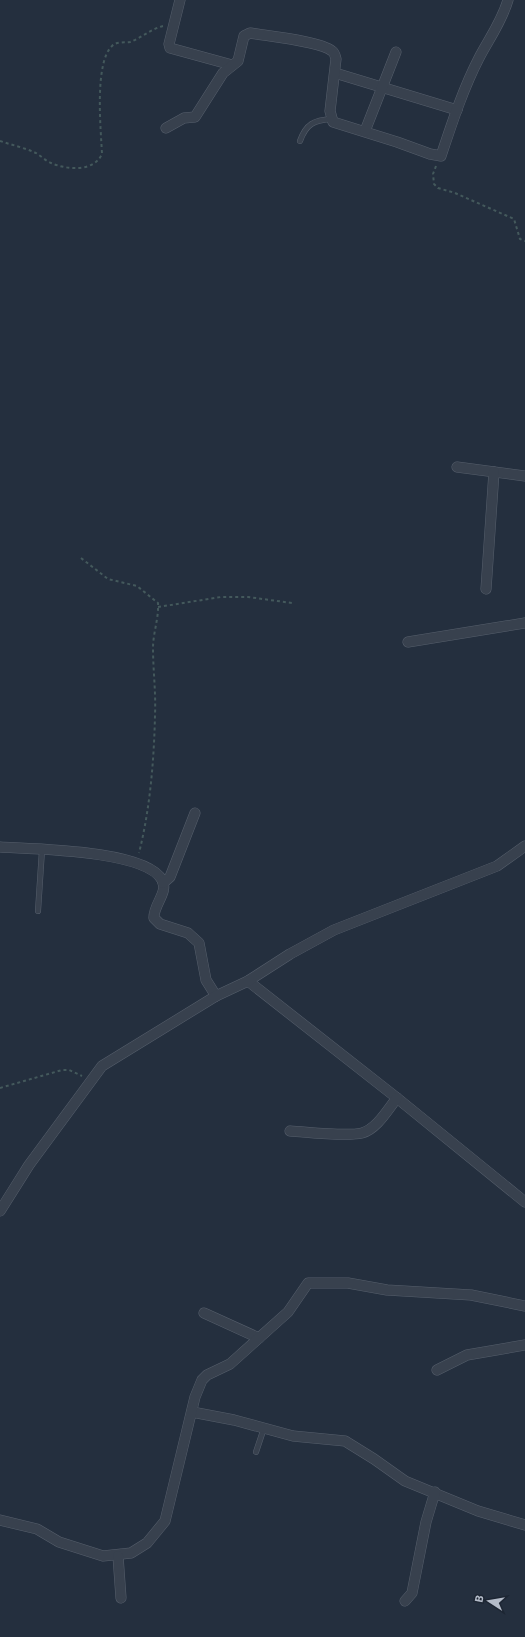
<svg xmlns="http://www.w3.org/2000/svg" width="525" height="1637" font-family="'Noto Sans',sans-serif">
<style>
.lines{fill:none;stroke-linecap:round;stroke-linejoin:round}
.service-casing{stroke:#565f6c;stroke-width:6}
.minor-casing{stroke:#565f6c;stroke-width:11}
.path{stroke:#44595c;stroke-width:2;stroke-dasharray:3 3;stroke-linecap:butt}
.service{stroke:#38414e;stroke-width:5}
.minor{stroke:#38414e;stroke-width:10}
</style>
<rect width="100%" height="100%" fill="#242f3e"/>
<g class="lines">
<g class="service-casing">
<g id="service">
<path d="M300,141C306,124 314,120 332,119"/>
<polyline points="38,911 42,850"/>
<polyline points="256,1452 264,1428"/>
</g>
</g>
<g class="minor-casing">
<g id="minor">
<polyline points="180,0 169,44 170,48 232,65"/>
<polyline points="335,73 457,110"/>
<path d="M166,128L184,118L195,117L223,73L238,61L244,36L250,33C267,36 320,41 332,51C335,53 335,56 336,59L330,111L333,122L397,142L430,154L441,156C452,123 463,89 479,58C489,39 502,21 508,0"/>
<polyline points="365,131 396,52"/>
<polyline points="457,467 525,476"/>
<polyline points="486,589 494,472"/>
<polyline points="408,642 525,623"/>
<path d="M0,847C33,849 146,850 162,880C169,892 153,905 154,918L160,924L188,933L199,943L206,980L216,996"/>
<polyline points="163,883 170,877 195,813"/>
<polyline points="248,981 397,1098 525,1202"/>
<path d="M290,1131C308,1132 346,1137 362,1133C377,1129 388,1109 397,1098"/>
<polyline points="0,1211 29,1165 102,1066 216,996 248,981 290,954 334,930 497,866 525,846"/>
<polyline points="204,1313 259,1338"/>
<polyline points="437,1370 467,1355 525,1345"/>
<polyline points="192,1412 234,1420 293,1436 345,1441 374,1459 405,1481 478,1511 525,1525"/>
<polyline points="0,1520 37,1529 59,1542 103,1556 131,1553 147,1543 165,1521 195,1397 202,1380 207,1375 230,1364 288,1312 308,1283 348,1283 387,1290 471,1295 525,1306"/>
<polyline points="118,1556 121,1598"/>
<polyline points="405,1601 412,1593 426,1522 435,1492"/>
</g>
</g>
<g class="path">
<path d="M0,141C12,145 25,148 36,153C41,156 46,161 51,163C67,170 94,172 102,154C101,131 94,63 112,46C117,41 124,43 130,42C141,38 151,29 163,26"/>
<polyline points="436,166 433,174 434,184 438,188 455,193 514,219 520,239 525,241"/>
<path d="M81,558L108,579L137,586L158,603C159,618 153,633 153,648C153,670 156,692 155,715C154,761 150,809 139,853"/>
<polyline points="158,607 221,597 248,597 292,603"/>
<polyline points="0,1088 62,1070 69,1070 82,1076"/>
</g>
<use href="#service" class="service"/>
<use href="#minor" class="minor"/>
</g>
<g transform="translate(489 1601) rotate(282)" stroke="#1d2633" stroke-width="3" paint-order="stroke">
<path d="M0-3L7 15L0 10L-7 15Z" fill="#b4bcc9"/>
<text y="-6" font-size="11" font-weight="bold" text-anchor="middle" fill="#b4bcc9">B</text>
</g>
</svg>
